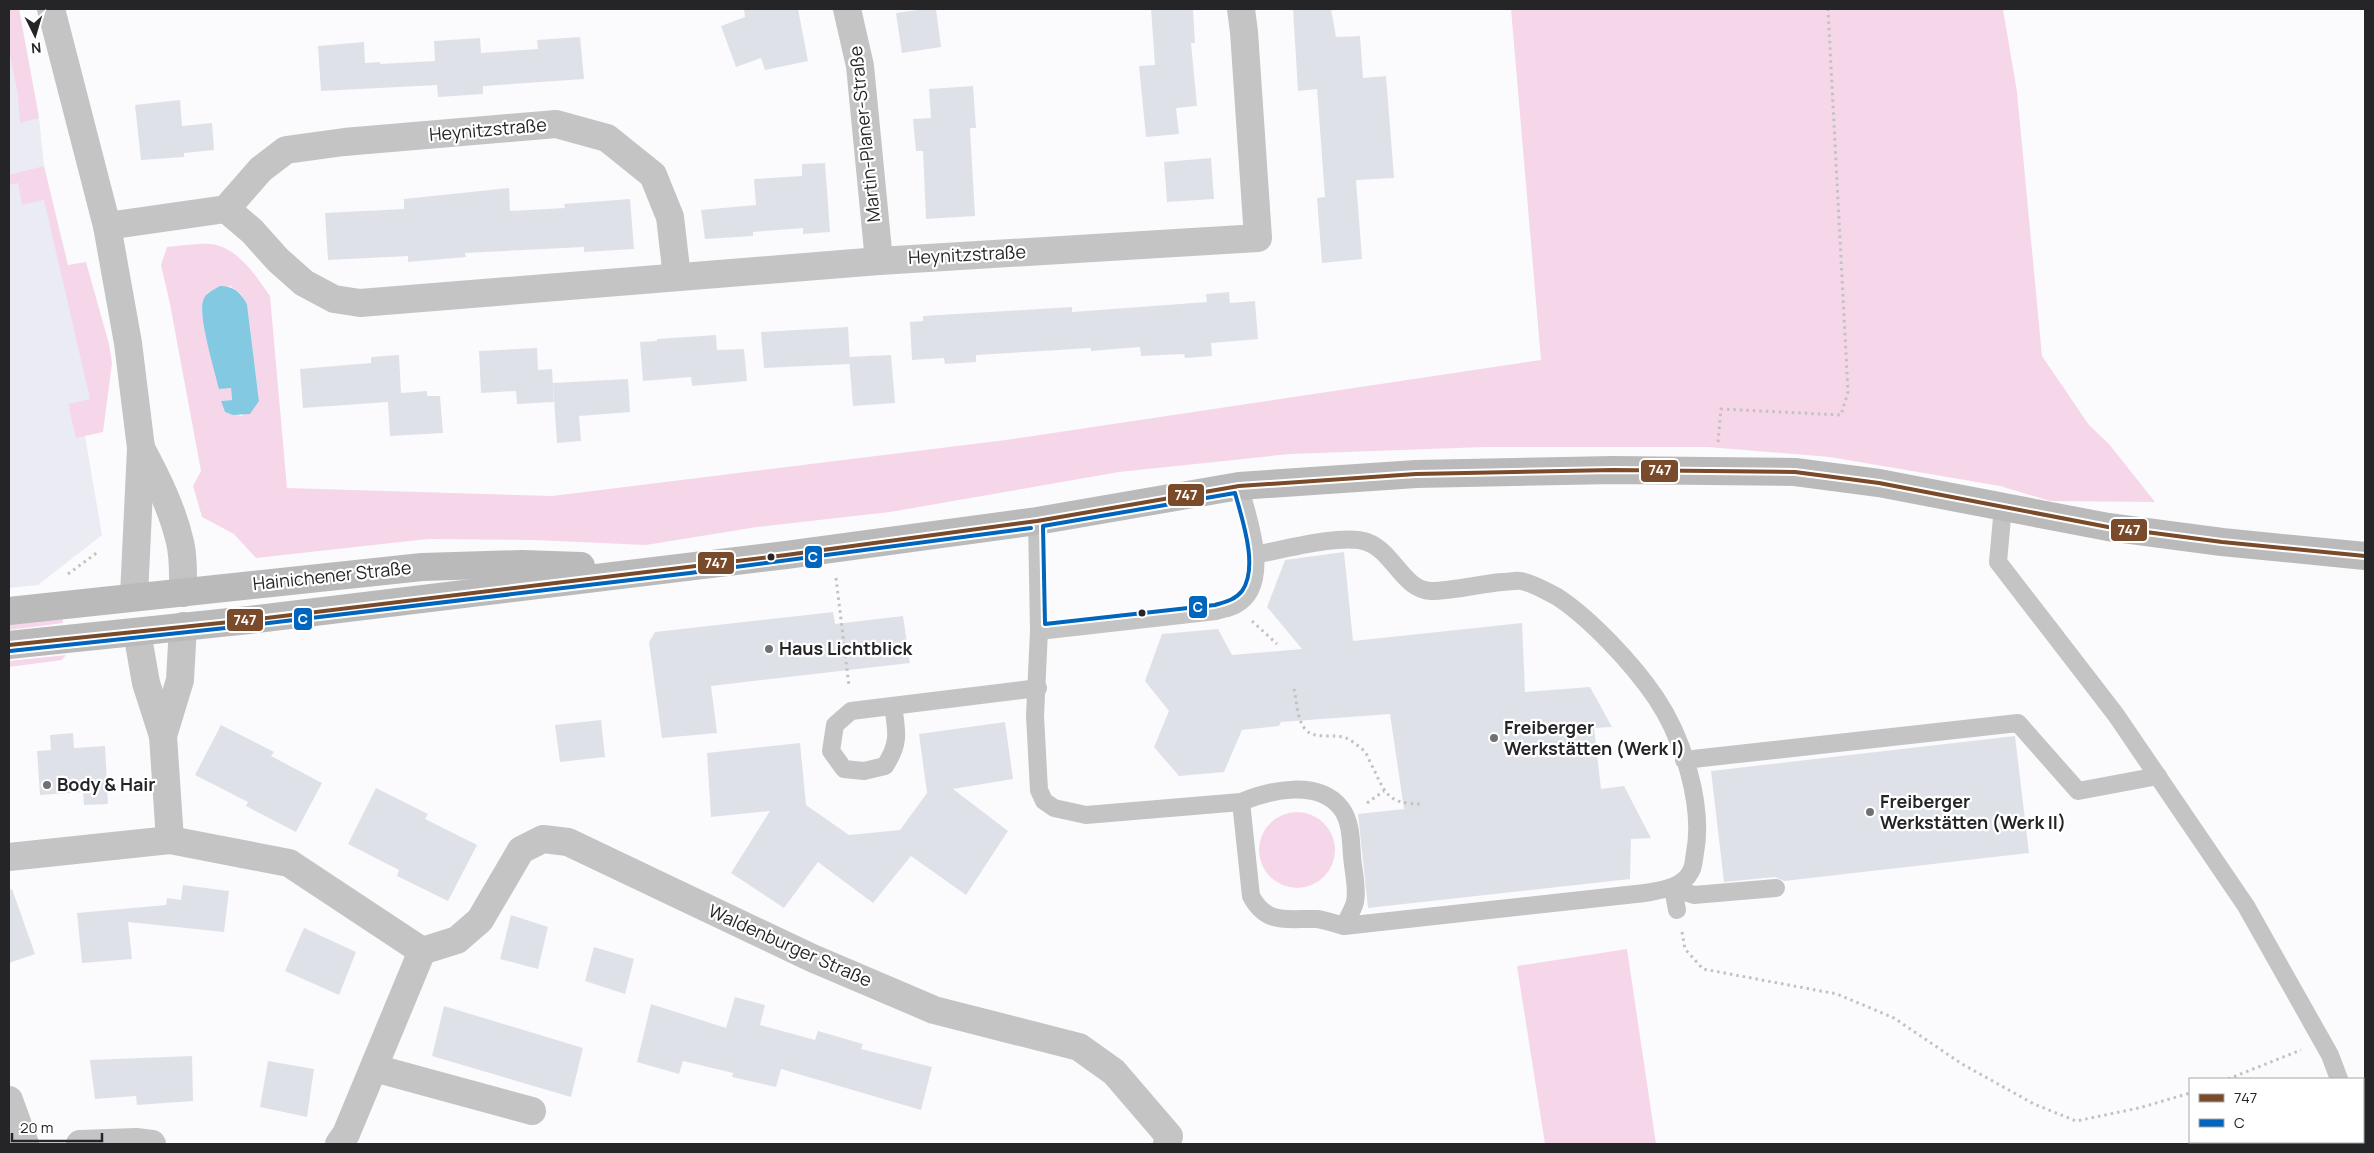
<svg xmlns="http://www.w3.org/2000/svg" width="2374" height="1153" font-family="Manrope,sans-serif">
<style>
.built{fill:#ebecf3}
.green{fill:#f6d7ea;fill-rule:evenodd}
.water{fill:#83c9e2}
.building{fill:#dee2e8}
.lines{fill:none;stroke-linecap:round;stroke-linejoin:round}
.path{stroke:#c2c2c2;stroke-width:3;stroke-dasharray:2.5 4;stroke-linecap:butt}
.service{stroke:#c4c4c4;stroke-width:18}
.minor{stroke:#c4c4c4;stroke-width:28}
.secondary{stroke:#bababa;stroke-width:28}
.bus-1-casing{stroke:#fff;stroke-width:8}
.bus-2-casing{stroke:#fff;stroke-width:8}
.bus-1{stroke:#7a4b2a;stroke-width:4}
.bus-2{stroke:#0065bd;stroke-width:4}
.bus-dot{fill:#252527;stroke:#fff;stroke-width:2}
.poi-dot{fill:#707072;stroke:#fff;stroke-width:2}
.labels{text-anchor:middle;stroke-width:4.5;stroke-linejoin:round;paint-order:stroke}
.street-label{font-size:18px;fill:#252527;stroke:#fff}
.poi-label{font-size:18px;font-weight:bold;fill:#252527;stroke:#fff;text-anchor:start}
.line-badge{stroke:#fff;stroke-width:2}
.badge-label{font-size:14px;text-anchor:middle;font-weight:bold;fill:#fff}
</style>
<rect width="100%" height="100%" fill="#fbfbfd"/>
<polygon class="built" points="9,9 19,9 39,118 44,166 92,376 91,404 85,436 102,535 38,585 9,588"/>
<g class="green">
<polygon points="9,9 19,9 39,118 20,123 18,96 9,49"/>
<path d="M1511,9H2003L2017,92L2042,356L2089,425L2109,444L2155,502L2050,501L2000,486L1830,457L1708,447H1485L1290,454L1119,472L890,512L757,527L646,545L534,540L428,539L256,558L234,534L202,517L193,486L201,471L170,304L161,265L167,247C181,246 196,243 210,244C237,246 256,276 270,296L287,488L552,496L1006,440L1541,360ZM230,286L240,293L247,304L259,400L242,416L225,412L221,401L232,400L231,388L202,314L203,301L208,292Z"/>
<polygon points="44,166 68,265 86,262 109,344 112,363 103,432 76,438 68,404 90,399 44,200 22,205 18,183 9,185 9,175"/>
<polygon points="62,614 63,623 9,630 9,620"/>
<polygon points="66,655 62,660 9,667 9,661"/>
<circle cx="1297" cy="850" r="38"/>
<polygon points="1627,949 1656,1144 1545,1144 1517,966"/>
</g>
<path class="water" d="M220,286C234,286 240,292 247,304L259,401L250,414L233,415L225,412L221,401L232,400L231,388L219,389C215,372 198,316 203,301C205,293 213,290 220,286Z"/>
<g class="building">
<polygon points="744,9 798,9 808,61 765,70 761,58 736,67 721,26 745,17"/>
<polygon points="925,9 936,9 941,47 902,53 896,13"/>
<polygon points="1151,9 1193,9 1195,43 1191,43 1197,106 1176,108 1179,134 1146,137 1139,66 1155,65"/>
<polygon points="1293,9 1331,9 1336,37 1360,36 1363,78 1386,76 1394,178 1356,180 1362,259 1322,263 1317,198 1325,197 1317,89 1298,91"/>
<polygon points="580,37 584,79 483,86 483,94 438,97 437,85 321,91 318,46 364,42 365,63 380,62 380,64 435,61 434,41 480,38 481,53 538,49 537,40"/>
<polygon points="973,86 976,128 970,128 975,216 926,219 923,151 916,151 913,119 931,118 929,89"/>
<polygon points="180,100 182,126 212,123 214,150 184,153 184,157 141,160 135,105"/>
<polygon points="1211,158 1214,199 1167,202 1164,162"/>
<polygon points="825,163 830,232 803,234 803,228 753,232 753,236 705,239 701,210 756,205 754,179 802,176 802,164"/>
<polygon points="509,188 510,211 565,208 564,204 630,199 634,249 584,252 584,247 465,253 466,257 408,262 408,256 328,260 325,213 404,209 404,199"/>
<polygon points="1229,292 1230,303 1255,301 1258,339 1211,343 1212,356 1185,358 1184,354 1141,356 1140,347 1091,351 1091,348 976,355 976,362 945,364 944,358 912,360 910,322 923,321 923,316 1072,307 1072,312 1207,302 1206,294"/>
<polygon points="848,327 850,364 764,368 761,332"/>
<polygon points="716,335 717,350 744,349 747,381 692,386 691,377 643,381 640,342 657,341 657,339"/>
<polygon points="537,348 538,370 552,369 554,402 517,404 516,391 481,393 479,351"/>
<polygon points="399,355 401,393 427,391 427,396 440,396 443,433 390,436 388,402 303,408 300,369 371,363 371,357"/>
<polygon points="891,355 895,403 853,406 849,357"/>
<polygon points="628,379 630,412 579,416 581,441 557,443 553,383"/>
<polygon points="1344,552 1353,641 1522,623 1525,692 1590,687 1612,727 1594,728 1601,789 1624,786 1651,838 1631,839 1630,879 1368,908 1358,814 1404,809 1390,714 1281,722 1279,726 1242,730 1224,772 1179,776 1154,747 1169,711 1145,681 1162,634 1218,629 1232,655 1302,649 1267,607 1285,560"/>
<polygon points="833,612 835,624 903,616 910,663 711,686 717,733 662,738 649,642 655,632"/>
<polygon points="601,720 605,757 560,762 555,725"/>
<polygon points="1005,722 1013,779 953,789 1008,831 966,895 911,856 873,903 818,862 784,908 731,873 770,811 711,817 707,753 800,743 806,805 849,835 900,830 927,793 919,734"/>
<polygon points="221,725 274,752 271,756 322,783 296,832 246,806 248,802 195,775"/>
<polygon points="73,733 74,748 105,746 108,804 84,805 83,792 40,795 37,751 51,750 50,735"/>
<polygon points="2015,736 2029,853 1784,881 1775,877 1724,882 1711,771"/>
<polygon points="376,788 428,814 425,819 477,845 448,901 397,876 399,870 348,844"/>
<polygon points="183,885 229,891 224,932 128,922 132,959 82,963 77,913 166,905 167,898 181,900"/>
<polygon points="12,889 35,954 9,963 9,890"/>
<polygon points="511,915 548,927 538,969 500,959"/>
<polygon points="304,928 356,952 339,995 285,971"/>
<polygon points="594,947 634,959 625,994 585,981"/>
<polygon points="735,997 765,1005 760,1025 815,1040 818,1031 825,1033 863,1044 861,1049 932,1067 921,1110 781,1069 776,1087 732,1077 733,1073 683,1061 679,1074 637,1062 651,1004 726,1028"/>
<polygon points="444,1006 583,1048 571,1097 432,1056"/>
<polygon points="192,1056 193,1101 137,1105 136,1096 95,1099 90,1060"/>
<polygon points="268,1061 314,1069 307,1117 260,1107"/>
</g>
<g class="lines">
<g class="path">
<polyline points="1718,442 1721,409 1841,415 1848,392 1828,9"/>
<polyline points="68,574 98,552"/>
<polyline points="836,578 849,686"/>
<polyline points="1252,621 1277,644"/>
<path d="M1294,689C1297,702 1297,721 1306,730C1315,740 1333,733 1346,738C1351,740 1357,745 1362,749C1366,752 1368,757 1370,762C1385,790 1384,804 1421,804"/>
<polyline points="1367,803 1384,791"/>
<polyline points="1682,932 1685,949 1703,969 1837,994 1894,1018 1962,1064 2034,1104 2076,1121 2139,1108 2190,1093"/>
<polyline points="2228,1079 2301,1050"/>
</g>
<g class="service">
<polyline points="2003,507 1998,562 2116,715 2246,906 2330,1055 2339,1079"/>
<path d="M1037,521L1039,631L1035,716L1039,790L1044,801L1054,808L1086,815L1241,802L1251,896C1267,926 1288,918 1317,919C1326,920 1335,924 1344,926L1645,893C1661,890 1683,888 1691,871C1694,866 1694,858 1695,853C1704,805 1683,738 1656,698C1633,664 1590,618 1556,596C1546,591 1532,583 1521,581C1516,580 1508,582 1502,582C1479,584 1454,591 1431,591C1403,590 1394,552 1367,542C1344,533 1281,550 1255,555"/>
<path d="M1039,631L1216,611C1222,609 1230,608 1235,605C1273,585 1248,517 1239,486"/>
<path d="M893,706C897,732 900,743 885,766L864,771L844,769L831,751L835,725L851,711L1038,688"/>
<polyline points="1684,760 2018,723 2078,791 2158,776"/>
<path d="M1241,802C1270,790 1318,779 1341,808C1351,821 1351,841 1352,856C1353,870 1358,889 1355,902C1353,910 1347,919 1344,926"/>
<polyline points="1677,910 1673,888 1694,895 1776,888"/>
<polyline points="2363,1134 2365,1138"/>
</g>
<g class="minor">
<polyline points="51,9 107,226 128,343 141,448 134,596"/>
<polyline points="847,9 860,66 879,261"/>
<polyline points="226,209 261,169 286,150 344,142 556,124 607,138 653,175 670,217 677,277"/>
<polyline points="107,226 226,209 252,231 278,260 304,283 334,299 360,303 879,261 1258,238 1244,32 1241,9"/>
<path d="M141,448C157,478 172,508 180,542C184,558 183,577 183,593"/>
<polyline points="163,736 180,680 183,626"/>
<polyline points="170,840 289,863 422,951"/>
<polyline points="9,857 170,840 163,736 146,683 137,632"/>
<polyline points="374,1068 532,1111"/>
<polyline points="9,1100 25,1144"/>
<polyline points="80,1144 136,1142 152,1144"/>
<polyline points="339,1144 346,1134 422,951 457,940 480,920 521,850 543,839 568,842 812,958 934,1010 1079,1047 1114,1072 1169,1136 1167,1144"/>
</g>
<g class="secondary">
<polyline points="9,611 422,567 522,564 581,566"/>
<polyline points="9,645 249,620 786,555 1037,521 1239,486 1416,474 1613,470 1795,472 1879,483 2108,527 2222,542 2365,556"/>
</g>
<g class="bus-1-casing">
<polyline id="bus-1" points="9,645 249,620 786,555 1037,521 1239,486 1416,474 1613,470 1795,472 1879,483 2108,527 2222,542 2365,556"/>
</g>
<g class="bus-2-casing">
<g id="bus-2">
<path d="M1235,493C1242,519 1259,567 1242,591C1235,600 1225,602 1215,605L1045,624L1043,526Z"/>
<polyline points="10,651 235,627 690,573 1031,528"/>
</g>
</g>
<use href="#bus-1" class="bus-1"/>
<use href="#bus-2" class="bus-2"/>
</g>
<g class="bus-dot">
<circle cx="771" cy="557" r="4.5"/>
<circle cx="1142" cy="613" r="4.5"/>
</g>
<g class="poi-dot">
<circle cx="769" cy="649" r="5"/>
<circle cx="1494" cy="738" r="5"/>
<circle cx="47" cy="785" r="5"/>
<circle cx="1870" cy="812" r="5"/>
</g>
<g class="labels">
<g class="street-label">
<text transform="translate(488 130) rotate(-5)" y="6">Heynitzstraße</text>
<text transform="translate(865 134) rotate(-96)" y="6">Martin-Planer-Straße</text>
<text transform="translate(967 255) rotate(-3)" y="6">Heynitzstraße</text>
<text transform="translate(332 576) rotate(-6)" y="6">Hainichener Straße</text>
<text transform="translate(790 946) rotate(24)" y="6">Waldenburger Straße</text>
</g>
<g class="poi-label">
<text x="779" y="655">Haus Lichtblick</text>
<text x="1504" y="734">Freiberger<tspan x="1504" dy="21">Werkstätten (Werk I)</tspan></text>
<text x="57" y="791">Body &amp; Hair</text>
<text x="1880" y="808">Freiberger<tspan x="1880" dy="21">Werkstätten (Werk II)</tspan></text>
</g>
</g>
<g class="line-badge">
<rect x="1640" y="459" width="39" height="24" rx="5" fill="#7a4b2a"/>
<rect x="1167" y="483" width="38" height="24" rx="5" fill="#7a4b2a"/>
<rect x="2110" y="518" width="38" height="24" rx="5" fill="#7a4b2a"/>
<rect x="804" y="545" width="19" height="24" rx="5" fill="#0065bd"/>
<rect x="697" y="551" width="38" height="24" rx="5" fill="#7a4b2a"/>
<rect x="1188" y="595" width="20" height="24" rx="5" fill="#0065bd"/>
<rect x="293" y="607" width="20" height="24" rx="5" fill="#0065bd"/>
<rect x="226" y="608" width="38" height="24" rx="5" fill="#7a4b2a"/>
</g>
<g class="badge-label">
<text x="1660" y="475">747</text>
<text x="1186" y="500">747</text>
<text x="2129" y="535">747</text>
<text x="813" y="562">C</text>
<text x="716" y="568">747</text>
<text x="1198" y="612">C</text>
<text x="303" y="624">C</text>
<text x="245" y="625">747</text>
</g>
<rect width="2374" height="1153" fill="none" stroke="#252527" stroke-width="20"/>
<rect x="2189" y="1078" width="175" height="65" fill="#ffffff" stroke="#a8a8a9"/>
<rect x="2199" y="1094" width="25" height="8" fill="#7a4b2a" stroke="#a8a8a9"/>
<text x="2234" y="1103" font-size="15" fill="#252527">747</text>
<rect x="2199" y="1119" width="25" height="8" fill="#0065bd" stroke="#a8a8a9"/>
<text x="2234" y="1128" font-size="15" fill="#252527">C</text>
<g transform="translate(35 35) rotate(175)" stroke="#ffffff" stroke-width="4" paint-order="stroke">
<path d="M0-4L9 19L0 12L-9 19Z" fill="#252527"/>
<text y="-8" font-size="14" font-weight="bold" text-anchor="middle" fill="#252527">N</text>
</g>
<path d="M12 1133v8h90v-8" fill="none" stroke="#252527" stroke-width="2.5"/>
<text x="20" y="1133" font-size="15" fill="#252527" stroke="#ffffff" stroke-width="4" paint-order="stroke">20 m</text>
</svg>
